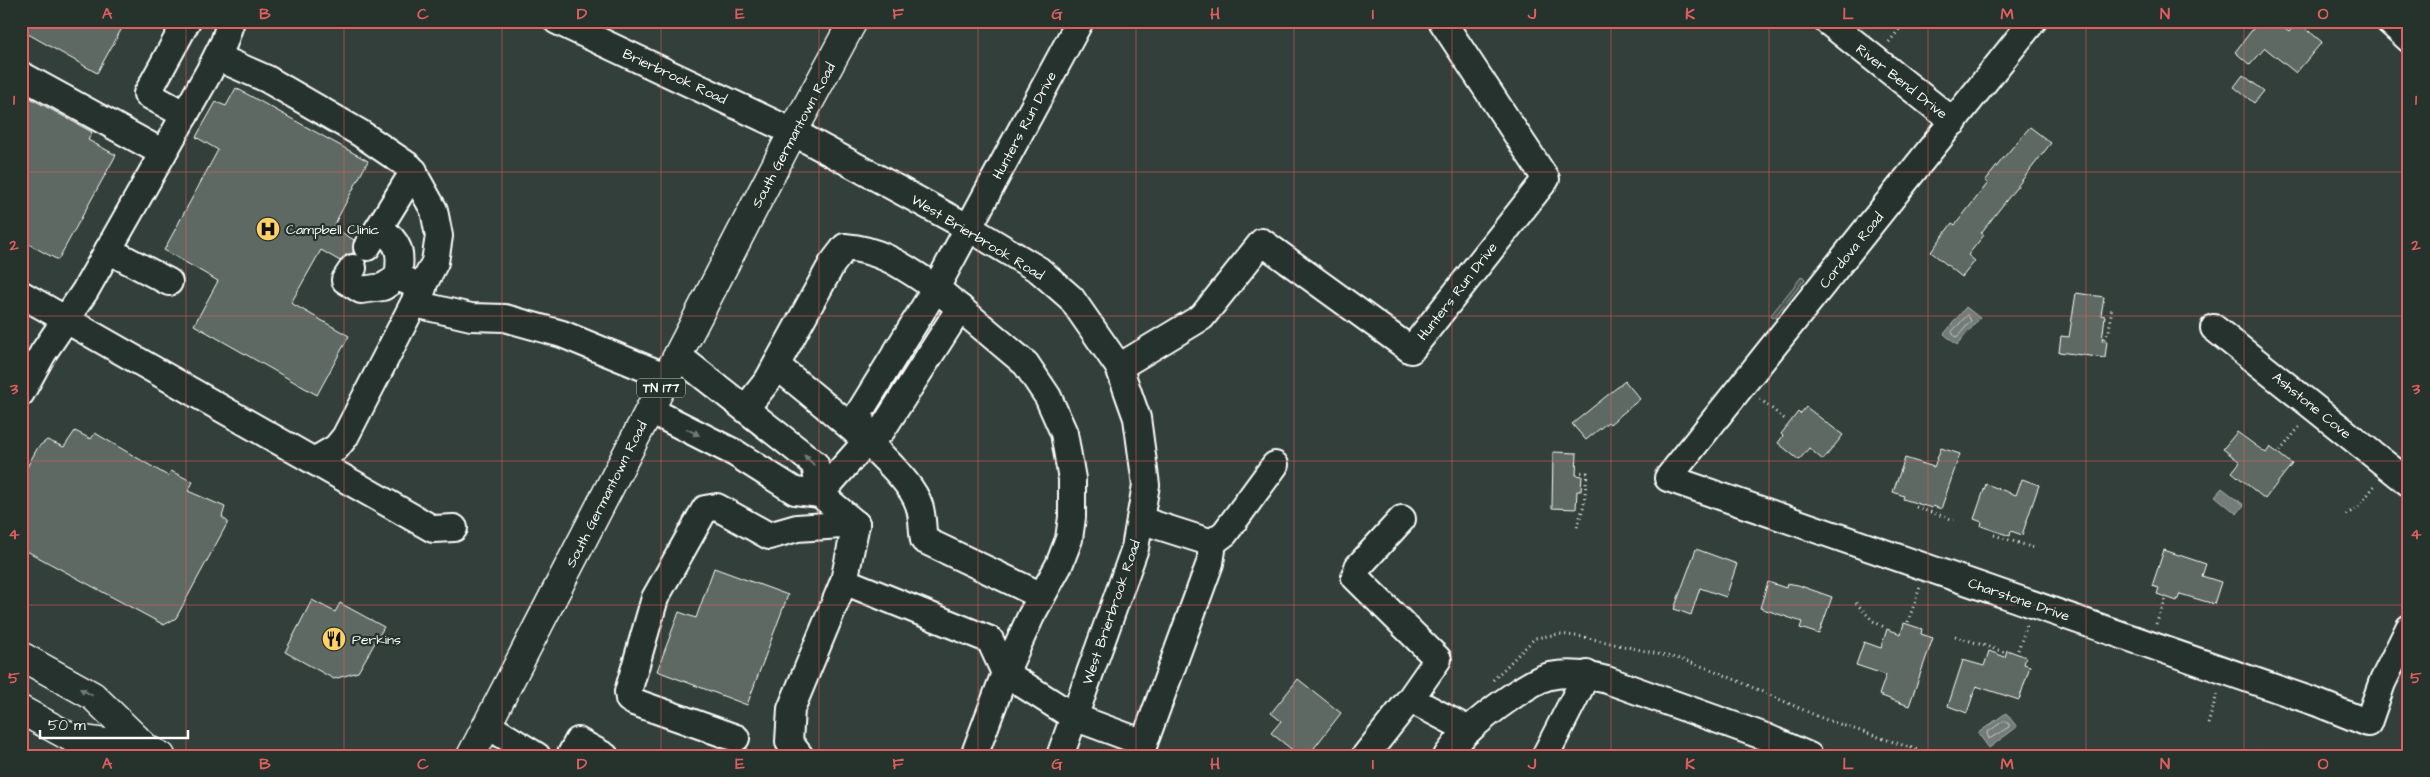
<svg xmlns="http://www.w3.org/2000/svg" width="2430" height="777" font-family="'Architects Daughter',sans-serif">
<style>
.green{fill:#4d5853;stroke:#a6aca9}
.water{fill:#737b78;stroke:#abb0ae}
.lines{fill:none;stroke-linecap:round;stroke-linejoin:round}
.shore{stroke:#c7cac9;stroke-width:1}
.building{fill:#5f6964;stroke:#fff}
.minor-casing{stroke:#fff;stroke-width:30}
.major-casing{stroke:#fff;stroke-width:31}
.path{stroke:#fff;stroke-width:3;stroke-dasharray:1 4;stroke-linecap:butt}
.minor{stroke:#26332d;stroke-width:26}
.major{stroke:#26332d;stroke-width:28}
.oneway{fill:#727a76}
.grid{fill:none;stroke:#e05e5e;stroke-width:1;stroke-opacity:0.55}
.labels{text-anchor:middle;stroke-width:4.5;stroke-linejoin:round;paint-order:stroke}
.shield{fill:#26332d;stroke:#bec2c0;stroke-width:1}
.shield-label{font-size:12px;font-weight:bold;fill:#fff}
.street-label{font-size:14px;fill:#fff;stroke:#26332d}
.poi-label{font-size:14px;fill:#fff;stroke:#26332d;text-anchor:start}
.neatline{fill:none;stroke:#e05e5e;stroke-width:2}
.grid-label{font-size:16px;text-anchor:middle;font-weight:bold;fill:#e05e5e}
</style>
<rect width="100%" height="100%" fill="#333f3a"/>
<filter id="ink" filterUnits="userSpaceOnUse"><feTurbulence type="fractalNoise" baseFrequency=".02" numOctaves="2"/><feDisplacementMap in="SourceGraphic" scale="10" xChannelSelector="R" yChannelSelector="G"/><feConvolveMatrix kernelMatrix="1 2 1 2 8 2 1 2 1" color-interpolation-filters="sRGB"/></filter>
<g filter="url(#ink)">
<polygon class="green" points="1802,276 1805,279 1774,318 1771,315"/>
<g class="water">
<polygon points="1966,307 1980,318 1957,345 1944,334"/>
<polygon points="2222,488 2244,505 2237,514 2215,496"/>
<polygon points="2006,713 2017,727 1989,748 1978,733"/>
</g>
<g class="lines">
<g class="shore">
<polygon points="1968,315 1971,321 1958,336 1955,337 1952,332"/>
<polygon points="2004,721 2009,724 2009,727 1989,739 1987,733"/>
</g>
</g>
<g class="building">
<polygon points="21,21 126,21 97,73 21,30"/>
<polygon points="2259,21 2275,21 2289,32 2296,23 2301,28 2303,26 2322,42 2296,73 2265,48 2250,65 2235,52"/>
<polygon points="2243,75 2264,91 2254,103 2234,87"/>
<polygon points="236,88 368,161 333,227 354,240 353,253 346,255 340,261 321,250 291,303 349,336 317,395 194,325 218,281 164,250 218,150 196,137 216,102 226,106"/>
<polygon points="21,93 92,132 88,140 116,155 58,260 21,240"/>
<polygon points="2030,127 2051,143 1981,233 1984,235 1968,255 1975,261 1962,277 1931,252 1952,223 1955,225 1988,183 1985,181 2005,156"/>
<polygon points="2076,293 2104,297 2101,315 2105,316 2102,341 2107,341 2105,358 2059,352 2061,336 2069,337"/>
<polygon points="1625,381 1640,399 1610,424 1608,422 1586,440 1572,424"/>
<polygon points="1806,407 1843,435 1823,460 1809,448 1799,460 1778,443 1783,436 1781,434 1798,412 1800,414"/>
<polygon points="75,431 91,439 95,433 168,476 171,471 193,482 188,491 225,507 222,517 228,522 176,618 164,625 21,548 21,478 38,447 47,440 64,447"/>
<polygon points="2237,432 2266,453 2270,447 2292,464 2265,499 2232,472 2240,462 2223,449"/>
<polygon points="1941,448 1960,454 1941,509 1933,506 1932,508 1903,499 1904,496 1893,492 1905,458 1934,467"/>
<polygon points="1553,452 1577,453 1576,475 1582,476 1581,491 1577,491 1576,509 1552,508"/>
<polygon points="2022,479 2039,485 2022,535 2011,531 2010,536 1981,526 1982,522 1974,519 1986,484 2016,495"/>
<polygon points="1696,549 1737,564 1726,597 1700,588 1691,615 1674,609"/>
<polygon points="2164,550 2206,564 2202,576 2221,582 2214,604 2180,594 2177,601 2157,594 2159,588 2152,586"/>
<polygon points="714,568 788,595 747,705 657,671 679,612 696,618"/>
<polygon points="1768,582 1786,588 1787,583 1798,585 1832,597 1819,634 1800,628 1802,622 1760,608"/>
<polygon points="312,600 335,612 340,603 384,627 358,672 334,679 285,652"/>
<polygon points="1904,623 1922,629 1921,634 1933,638 1909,706 1879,695 1886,675 1856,665 1864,642 1881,648 1887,629 1901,634"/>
<polygon points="2007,650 2026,657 2024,664 2030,666 2019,700 1976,686 1967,713 1948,706 1963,660 1984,666 1989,651 2005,657"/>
<polygon points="1298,679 1341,713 1308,756 1300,756 1271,733 1281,721 1271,713"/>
</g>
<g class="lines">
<g class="minor-casing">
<g id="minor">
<polyline points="557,21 793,132 969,228 1039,270 1071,298 1119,367 1137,418 1146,485 1135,548 1060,756"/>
<polyline points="1080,21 936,288 1026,364 1048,397 1064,433 1072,479 1072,517 1069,539 1059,565 1031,616 1005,673 1074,717 1144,743 1140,756"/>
<polyline points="1827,21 1954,122"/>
<polyline points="2033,21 1668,478 2318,703 2368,723 2382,683 2409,628"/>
<polyline points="2389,21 2409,39"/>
<polyline points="217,57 267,79 360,133 410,167 434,210 439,236 435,262 345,437 336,448 314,461"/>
<polyline points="21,75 163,153"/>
<polyline points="185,115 147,94 187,21"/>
<path d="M379,228C400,242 402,253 398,277"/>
<polyline points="367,247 414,171"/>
<polyline points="108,250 169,282"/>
<polyline points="353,268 345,280 361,290 383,287 398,277 423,288"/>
<polyline points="21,294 433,529 454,528"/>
<polyline points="415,304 471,317 505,318 562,334 667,377"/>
<polyline points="2214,328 2409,483"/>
<path d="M777,366C809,393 908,468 919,505C923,516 922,529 924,540L1042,596"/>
<polyline points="1119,367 1202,317 1262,242 1411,350 1546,179 1442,21"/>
<polyline points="21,393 43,353 85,291 209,72 224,42 231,21"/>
<path d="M746,408L768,380L832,264L845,247C883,250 905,268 936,288L859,413L866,442"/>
<polyline points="650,410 735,453 795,491 820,494 815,464 678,356"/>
<polyline points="1402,519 1358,567 1355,577 1438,659 1410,699 1469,730"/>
<polyline points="1140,520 1206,541 1212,550 1210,563 1144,743"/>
<polyline points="856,524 820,494 866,442 882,430 960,308"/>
<polyline points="1209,545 1225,533 1275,465"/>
<polyline points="844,581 990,640 1005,673 974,756"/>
<polyline points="487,725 537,756"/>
<polyline points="736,738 634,702 629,699 628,692 655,598 705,509 717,507 769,536 797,528 856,524"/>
<polyline points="570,756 578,741 605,756"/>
<polyline points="800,756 789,742 791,709 844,581 856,524"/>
<polyline points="1365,756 1410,699"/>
<path d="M1447,756C1454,747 1461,736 1470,729C1485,715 1531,680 1550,676C1570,672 1588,675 1607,680L1763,736L1809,756"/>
<polyline points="1545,756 1587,674"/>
</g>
</g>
<g class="major-casing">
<g id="major">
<polyline points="21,656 93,696 147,749 161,756"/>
<polyline points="21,710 72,738 147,749"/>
<polyline points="471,756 793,132 853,21"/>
</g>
</g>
<g class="path">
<polyline points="2288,21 2292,24"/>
<polyline points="1889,42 1906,21"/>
<polyline points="2104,339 2109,331 2112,306"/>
<polyline points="1760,399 1787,421"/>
<polyline points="2280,451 2300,426"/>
<polyline points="1916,507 1954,520"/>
<polyline points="2346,515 2359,506 2376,484"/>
<polyline points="1577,527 1584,505 1587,473 1579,472"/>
<polyline points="1994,535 2034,548"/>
<polyline points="1856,603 1873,621 1886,628"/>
<polyline points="1908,622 1920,587"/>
<polyline points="2156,624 2166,599"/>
<polyline points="1955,636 2004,652"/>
<polyline points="2018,650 2027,625"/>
<polyline points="1493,680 1535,638 1560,634 1584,637 1680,659 1713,670 1824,719 1936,756"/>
<polyline points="2208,724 2218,691"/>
<polyline points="2260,751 2274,756"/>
</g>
<use href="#minor" class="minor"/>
<use href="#major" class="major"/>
</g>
<defs><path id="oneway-solid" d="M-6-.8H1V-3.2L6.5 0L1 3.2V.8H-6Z" transform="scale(1.25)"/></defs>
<g class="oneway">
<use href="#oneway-solid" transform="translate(693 432) rotate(27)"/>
<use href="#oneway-solid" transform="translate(809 460) rotate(-135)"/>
<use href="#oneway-solid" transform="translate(86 692) rotate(-151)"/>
</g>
</g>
<path class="grid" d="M186,21V756M344,21V756M502,21V756M661,21V756M819,21V756M978,21V756M1136,21V756M1294,21V756M1452,21V756M1611,21V756M1769,21V756M1928,21V756M2086,21V756M2244,21V756M21,172H2409M21,316H2409M21,461H2409M21,605H2409"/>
<defs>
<g id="hospital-disc" transform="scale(1.25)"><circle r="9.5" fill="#ffd166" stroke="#26332d"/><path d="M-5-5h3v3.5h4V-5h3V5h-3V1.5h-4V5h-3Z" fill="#111"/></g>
<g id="restaurant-disc" transform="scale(1.25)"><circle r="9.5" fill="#ffd166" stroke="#26332d"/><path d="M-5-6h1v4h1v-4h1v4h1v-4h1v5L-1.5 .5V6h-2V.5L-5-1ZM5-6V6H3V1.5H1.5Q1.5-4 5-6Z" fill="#111"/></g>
</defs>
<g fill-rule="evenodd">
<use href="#hospital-disc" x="268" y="229"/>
<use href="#restaurant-disc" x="334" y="639"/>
</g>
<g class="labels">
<rect class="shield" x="637" y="378.5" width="48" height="19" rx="4"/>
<g class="shield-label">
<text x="661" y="392">TN 177</text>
</g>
<g class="street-label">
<text transform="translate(675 76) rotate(25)" y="5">Brierbrook Road</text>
<text transform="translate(1902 81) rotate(38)" y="5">River Bend Drive</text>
<text transform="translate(1024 125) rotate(-62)" y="5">Hunters Run Drive</text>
<text transform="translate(793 135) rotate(-62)" y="5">South Germantown Road</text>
<text transform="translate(978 237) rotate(31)" y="5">West Brierbrook Road</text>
<text transform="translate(1851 250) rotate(-51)" y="5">Cordova Road</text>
<text transform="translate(1457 291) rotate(-52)" y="5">Hunters Run Drive</text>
<text transform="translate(2312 405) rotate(39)" y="5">Ashstone Cove</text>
<text transform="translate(606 494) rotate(-63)" y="5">South Germantown Road</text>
<text transform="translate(2019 599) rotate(19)" y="5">Charstone Drive</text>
<text transform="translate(1111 612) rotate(-71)" y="5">West Brierbrook Road</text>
</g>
<g class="poi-label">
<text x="286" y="234">Campbell Clinic</text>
<text x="352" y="644">Perkins</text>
</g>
</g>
<rect width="2430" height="777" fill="none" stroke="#26332d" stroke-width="55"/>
<path d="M40 730v8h148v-8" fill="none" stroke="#ffffff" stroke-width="2.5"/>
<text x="48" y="730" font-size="15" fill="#ffffff" stroke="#26332d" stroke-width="4" paint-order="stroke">50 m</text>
<rect x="28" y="28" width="2374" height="722" class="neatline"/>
<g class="grid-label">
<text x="107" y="19">A</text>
<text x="265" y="19">B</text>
<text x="423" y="19">C</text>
<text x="582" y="19">D</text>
<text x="740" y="19">E</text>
<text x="898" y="19">F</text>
<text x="1057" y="19">G</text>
<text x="1215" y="19">H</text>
<text x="1373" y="19">I</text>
<text x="1532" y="19">J</text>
<text x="1690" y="19">K</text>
<text x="1848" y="19">L</text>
<text x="2007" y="19">M</text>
<text x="2165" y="19">N</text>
<text x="2323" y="19">O</text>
<text x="14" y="105">1</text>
<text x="2416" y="105">1</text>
<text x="14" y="250">2</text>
<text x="2416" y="250">2</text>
<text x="14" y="394">3</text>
<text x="2416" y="394">3</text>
<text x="14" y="539">4</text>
<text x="2416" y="539">4</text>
<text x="14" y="683">5</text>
<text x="2416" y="683">5</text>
<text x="107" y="769">A</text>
<text x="265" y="769">B</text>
<text x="423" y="769">C</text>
<text x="582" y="769">D</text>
<text x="740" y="769">E</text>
<text x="898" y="769">F</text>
<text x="1057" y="769">G</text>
<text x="1215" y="769">H</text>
<text x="1373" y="769">I</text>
<text x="1532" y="769">J</text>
<text x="1690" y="769">K</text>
<text x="1848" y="769">L</text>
<text x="2007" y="769">M</text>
<text x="2165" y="769">N</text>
<text x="2323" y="769">O</text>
</g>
</svg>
